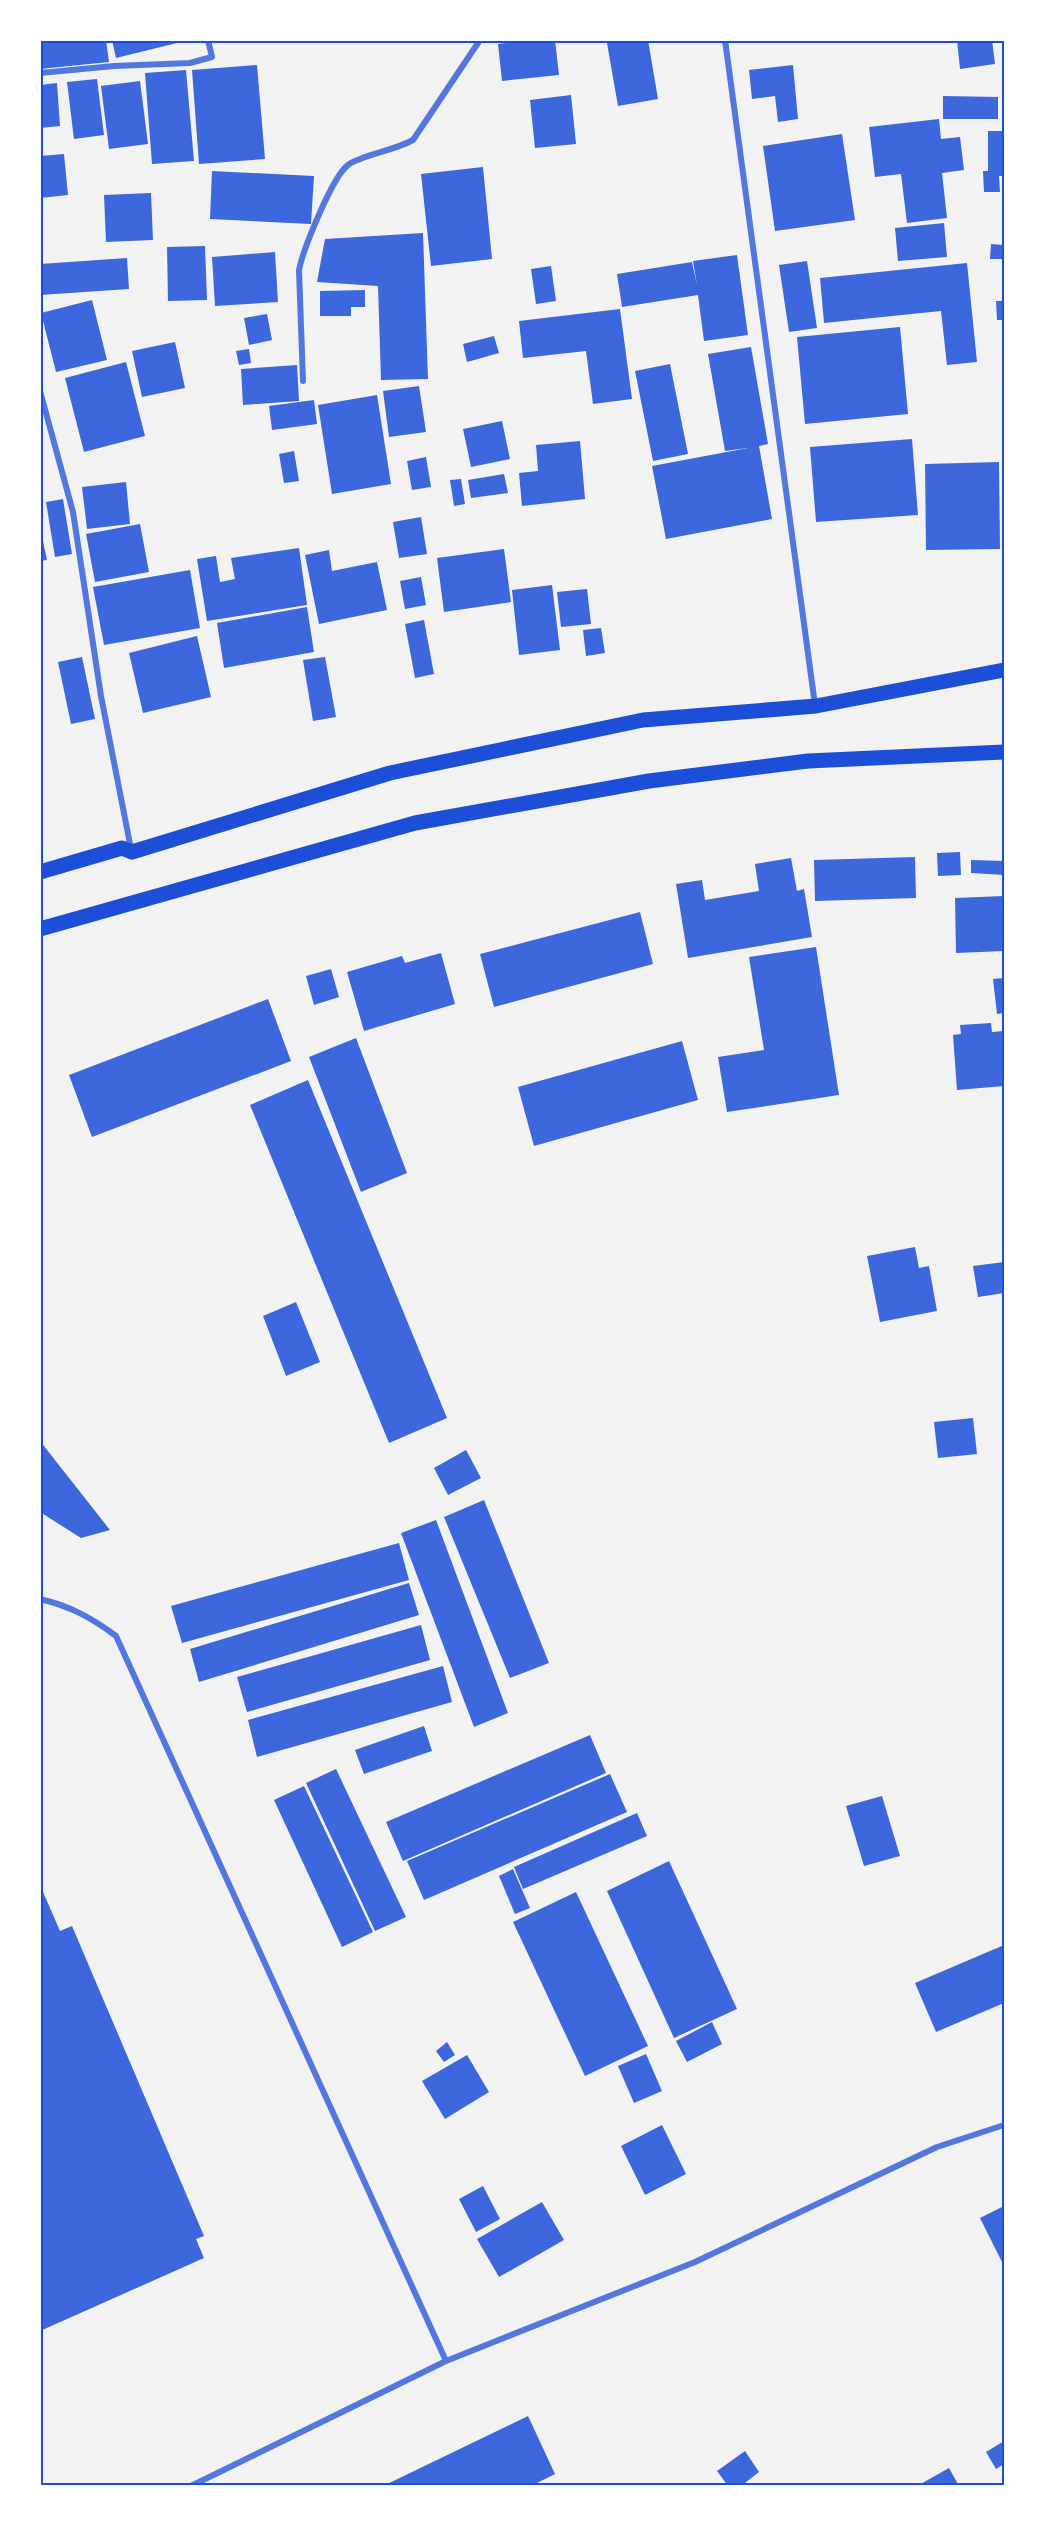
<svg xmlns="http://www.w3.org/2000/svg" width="1045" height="2526" font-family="Raleway,sans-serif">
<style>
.building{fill:#3d67dc}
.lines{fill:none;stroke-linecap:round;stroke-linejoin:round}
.minor{stroke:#5277de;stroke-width:6}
.primary{stroke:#1d4ed8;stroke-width:15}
.neatline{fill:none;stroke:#1d4ed8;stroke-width:2}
</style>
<rect width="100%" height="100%" fill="#f2f2f2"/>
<g class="building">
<polygon points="40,40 106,40 109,62 40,69"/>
<polygon points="112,40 185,40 185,41 116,58"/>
<polygon points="530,40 555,40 559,75 502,81 498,44"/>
<polygon points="619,40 648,40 658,99 618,106 607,43"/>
<polygon points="957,40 992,40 995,64 960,69"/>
<polygon points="257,65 265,159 199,164 192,70"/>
<polygon points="793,65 798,119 778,122 775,96 752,99 749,70"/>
<polygon points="186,70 194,161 152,164 145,73"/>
<polygon points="97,79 104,135 74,139 67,82"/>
<polygon points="140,81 148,144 109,149 101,86"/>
<polygon points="57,83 60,126 40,128 40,85"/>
<polygon points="571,95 576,144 535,148 530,100"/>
<polygon points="943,96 998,97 998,119 943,119"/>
<polygon points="939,119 941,139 960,137 964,170 942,173 947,218 907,223 901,174 875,177 869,127"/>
<polygon points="988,131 1003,131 1004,176 999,176 1000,192 984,192 983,171 988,171"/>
<polygon points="842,134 855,220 775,231 763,146"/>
<polygon points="64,154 68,195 40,198 40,156"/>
<polygon points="483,167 492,259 431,266 421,174"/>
<polygon points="212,171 314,176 311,224 210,219"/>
<polygon points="151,193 153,240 106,242 104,195"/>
<polygon points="944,223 947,257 898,261 895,228"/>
<polygon points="423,233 428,379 381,380 378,286 317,282 325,239"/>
<polygon points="991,244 1004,245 1004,259 990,259"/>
<polygon points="205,246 207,300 168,301 167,247"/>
<polygon points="275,252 278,302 215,306 212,257"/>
<polygon points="737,255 748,335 704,341 698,295 622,307 617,274 692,262 697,285 693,261"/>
<polygon points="127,258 129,289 40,295 40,264"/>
<polygon points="807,261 817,328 789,332 779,265"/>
<polygon points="967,263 977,362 947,365 941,311 824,323 820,278"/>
<polygon points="551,266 556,301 536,304 531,269"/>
<polygon points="365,290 365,307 351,307 351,316 320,316 320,291"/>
<polygon points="92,300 107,360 56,372 41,313"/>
<polygon points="996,301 1004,301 1004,320 997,320"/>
<polygon points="620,309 632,399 593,404 586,351 523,358 519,321"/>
<polygon points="267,314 272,340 249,345 244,318"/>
<polygon points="900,327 908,414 805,424 797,337"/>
<polygon points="494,336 499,353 467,362 463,344"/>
<polygon points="175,342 185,388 142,397 132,351"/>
<polygon points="751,347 768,444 759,446 772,519 666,539 652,466 748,448 725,451 708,354"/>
<polygon points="249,349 251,363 239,365 236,351"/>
<polygon points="126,362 145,436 84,452 65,378"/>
<polygon points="670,364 688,454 653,461 635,371"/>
<polygon points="297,365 299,401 243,405 241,369"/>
<polygon points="419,386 426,432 389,437 383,391"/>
<polygon points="377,395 391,484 332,494 318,405"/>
<polygon points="314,400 317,424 272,430 269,406"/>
<polygon points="502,421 510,459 471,467 463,429"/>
<polygon points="912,439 918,515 816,522 810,447"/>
<polygon points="580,441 585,499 522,506 519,473 538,471 536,445"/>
<polygon points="294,451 299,481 284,483 279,454"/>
<polygon points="426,457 431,487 412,490 407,461"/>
<polygon points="999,462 1000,549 926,550 925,464"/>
<polygon points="504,474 508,493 471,498 468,480"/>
<polygon points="461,479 465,504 454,506 450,480"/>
<polygon points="126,482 130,524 87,529 82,487"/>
<polygon points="63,499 72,554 55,557 46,502"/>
<polygon points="421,517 427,554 399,558 393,522"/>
<polygon points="140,524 149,572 95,582 86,534"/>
<polygon points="40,527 47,560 40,561"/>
<polygon points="299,548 307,605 207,621 197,559 216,556 220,582 235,579 231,558"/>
<polygon points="504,549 511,602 444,612 437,558"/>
<polygon points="329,550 332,571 377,562 387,610 319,624 305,555"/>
<polygon points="190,570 200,628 104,645 93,587"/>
<polygon points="421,577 426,605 405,609 400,581"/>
<polygon points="552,585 560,650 519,655 512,590"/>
<polygon points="587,589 591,624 561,627 557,592"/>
<polygon points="307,607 314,652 224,668 217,623"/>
<polygon points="424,620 434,674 415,678 405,624"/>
<polygon points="601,628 605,653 586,656 583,630"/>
<polygon points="197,636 211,697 143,713 129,653"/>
<polygon points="82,657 95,719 71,724 58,662"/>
<polygon points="325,657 336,717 313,721 303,660"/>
<polygon points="960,852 961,875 938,876 937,853"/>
<polygon points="915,857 916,898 815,901 814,860"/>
<polygon points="791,858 797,891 804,889 812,937 688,958 676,884 702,880 705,900 759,891 755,864"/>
<polygon points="971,860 1004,861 1004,875 971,873"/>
<polygon points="1004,896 1004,951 956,953 955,898"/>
<polygon points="640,912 653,964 494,1007 480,954"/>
<polygon points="816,947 839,1095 727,1112 718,1057 764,1050 749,957"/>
<polygon points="441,953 455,1004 364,1031 347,972 402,956 405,963"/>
<polygon points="331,969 339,997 314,1005 306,976"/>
<polygon points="1004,978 1004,1013 997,1014 993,979"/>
<polygon points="268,999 291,1061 92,1137 69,1075"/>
<polygon points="991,1023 992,1032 1004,1031 1004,1086 957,1090 953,1035 961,1034 960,1025"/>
<polygon points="356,1038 407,1173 361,1192 309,1057"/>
<polygon points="682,1041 698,1100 534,1146 518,1087"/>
<polygon points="308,1080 447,1418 389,1443 250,1105"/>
<polygon points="915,1247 919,1268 929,1266 937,1311 880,1322 867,1256"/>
<polygon points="1004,1262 1004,1293 978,1297 973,1266"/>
<polygon points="296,1302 320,1362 286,1376 263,1316"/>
<polygon points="973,1418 977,1454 938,1458 934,1422"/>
<polygon points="40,1441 110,1530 81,1538 40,1512"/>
<polygon points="466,1450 481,1478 448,1495 434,1468"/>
<polygon points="484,1500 549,1663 510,1678 444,1517"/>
<polygon points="436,1520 508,1713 474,1727 401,1533"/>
<polygon points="399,1543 409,1580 182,1643 171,1606"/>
<polygon points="409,1583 419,1615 199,1682 190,1649"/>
<polygon points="421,1625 430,1660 247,1712 237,1677"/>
<polygon points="443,1666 452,1702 257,1757 248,1720"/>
<polygon points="424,1726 432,1751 364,1774 355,1750"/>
<polygon points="590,1735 606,1773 403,1861 386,1822"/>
<polygon points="336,1769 406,1917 375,1931 306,1783"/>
<polygon points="610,1774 627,1812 424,1900 407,1861"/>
<polygon points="304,1786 373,1932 342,1947 274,1800"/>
<polygon points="882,1796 900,1856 864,1866 846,1806"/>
<polygon points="637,1813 647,1836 523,1889 514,1867"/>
<polygon points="669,1861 737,2009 674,2038 607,1891"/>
<polygon points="513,1869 530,1908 515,1914 499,1876"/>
<polygon points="43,1892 60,1931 72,1926 204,2236 196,2239 204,2258 40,2331 40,1893"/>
<polygon points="576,1892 648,2046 585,2076 513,1922"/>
<polygon points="1004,1945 1004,2003 936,2032 915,1983"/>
<polygon points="712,2022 722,2044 687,2062 676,2041"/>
<polygon points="447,2042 455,2055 444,2062 436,2051"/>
<polygon points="646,2054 662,2091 634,2103 618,2066"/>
<polygon points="467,2055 489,2092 445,2119 422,2081"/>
<polygon points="662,2125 686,2174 645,2195 621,2146"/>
<polygon points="483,2186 500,2219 476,2232 459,2199"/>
<polygon points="542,2202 564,2240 499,2277 477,2239"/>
<polygon points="1004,2206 1004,2266 980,2218"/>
<polygon points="528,2416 555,2474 531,2486 383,2486"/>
<polygon points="1004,2441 1004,2464 996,2469 986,2452"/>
<polygon points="745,2451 759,2472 741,2486 728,2486 717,2471"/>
<polygon points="949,2468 959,2486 917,2486"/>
</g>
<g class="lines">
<g class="minor">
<polyline points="725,40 815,705"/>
<polyline points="40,73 114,66 190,63 212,57 208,40"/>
<path d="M303,381L299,270C303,250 332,177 348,165C362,155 393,151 413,140L480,40"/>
<polyline points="40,391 73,512 101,696 131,849"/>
<path d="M40,1599C70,1606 92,1618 116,1636L446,2361"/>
<polyline points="191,2486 446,2361 695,2262 937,2147 1004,2125"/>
</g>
<g class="primary">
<polyline points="40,872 122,848 132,852 390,773 643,720 816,706 1004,670"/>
<polyline points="40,929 415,823 649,781 808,761 1004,752"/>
</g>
</g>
<rect width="1045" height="2526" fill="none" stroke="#ffffff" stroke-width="84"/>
<rect x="42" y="42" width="961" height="2442" class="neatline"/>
</svg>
